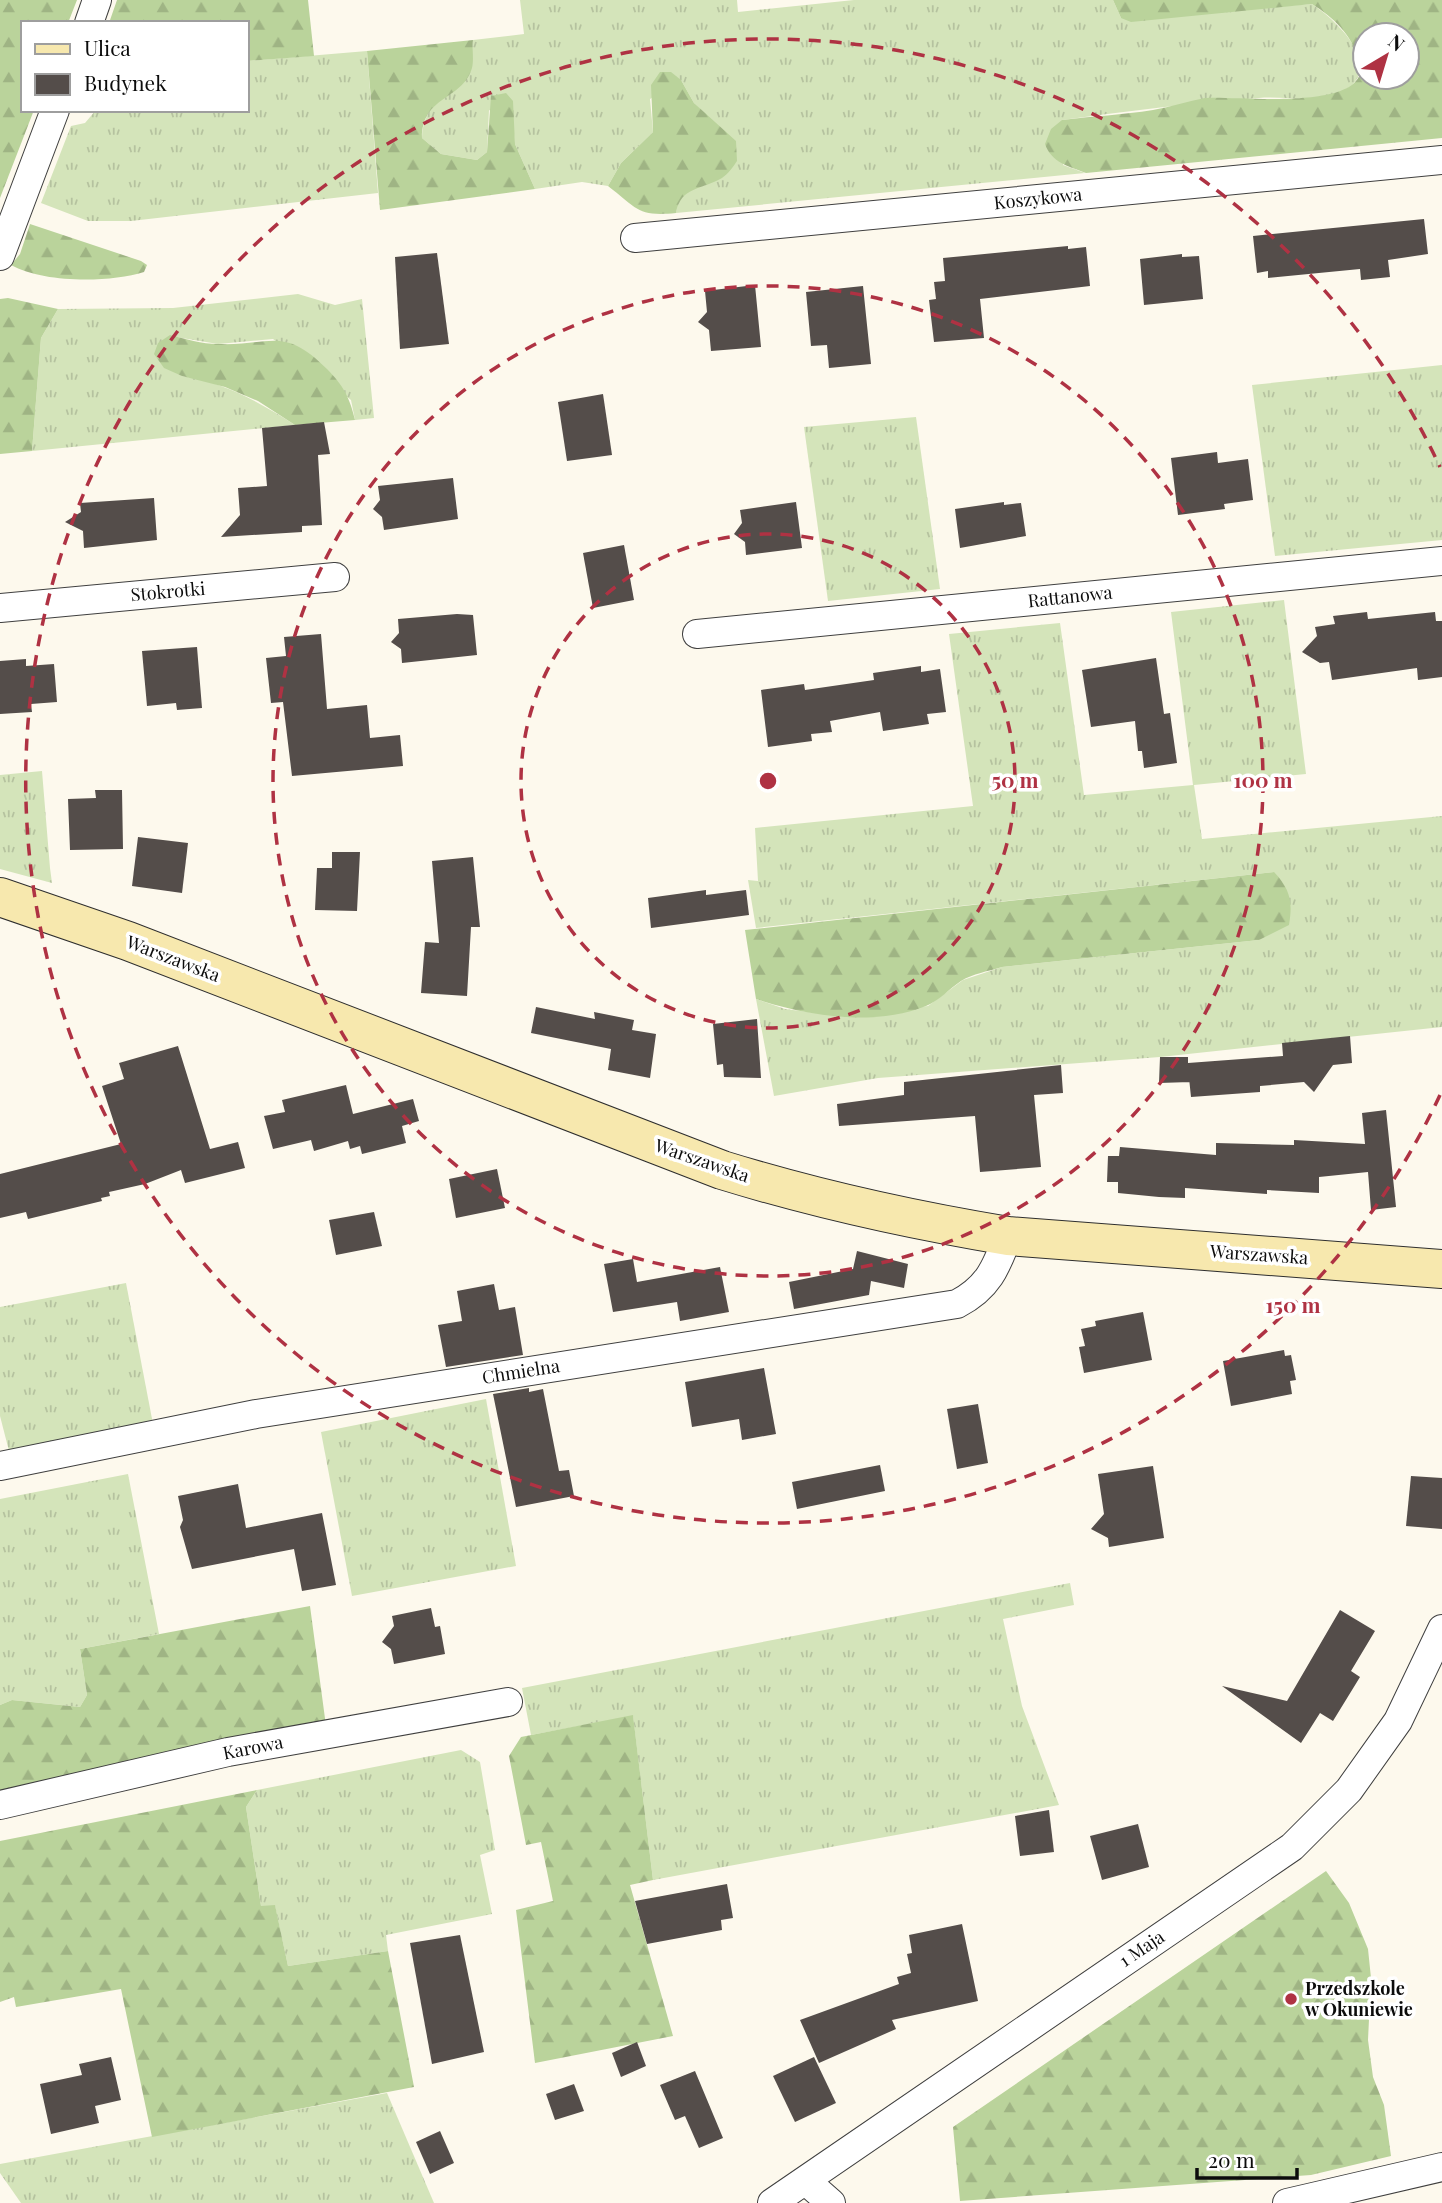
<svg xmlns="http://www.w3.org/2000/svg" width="1442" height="2203" font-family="'Playfair Display',serif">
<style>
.grass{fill:url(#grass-tufts)}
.forest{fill:url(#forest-firs);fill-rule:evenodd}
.building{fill:#544d4a}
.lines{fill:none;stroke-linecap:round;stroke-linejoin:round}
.street-casing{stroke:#3f3f3f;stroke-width:30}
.secondary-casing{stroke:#2e2e2e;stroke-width:40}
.street{stroke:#fff;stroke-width:28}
.secondary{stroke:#f7e8ae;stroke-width:38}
.ring{fill:none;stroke:#af3243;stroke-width:3.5;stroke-dasharray:12 9}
.poi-dot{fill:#af3243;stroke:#fff;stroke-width:2.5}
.labels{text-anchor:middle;stroke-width:7;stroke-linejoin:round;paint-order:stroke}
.street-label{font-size:18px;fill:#0c0c0c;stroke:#fff}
.poi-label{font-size:18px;font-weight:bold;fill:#0c0c0c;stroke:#fff;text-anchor:start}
.centre{fill:#af3243;stroke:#fff;stroke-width:3.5}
.ring-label{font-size:21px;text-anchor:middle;font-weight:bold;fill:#af3243;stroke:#fff;stroke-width:7;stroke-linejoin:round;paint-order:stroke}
</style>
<defs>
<pattern id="grass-tufts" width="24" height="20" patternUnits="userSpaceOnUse" patternTransform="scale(1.75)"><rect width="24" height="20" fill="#d4e4ba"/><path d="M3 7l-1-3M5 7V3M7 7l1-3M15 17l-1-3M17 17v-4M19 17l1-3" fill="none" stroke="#b5c29f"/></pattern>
<pattern id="forest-firs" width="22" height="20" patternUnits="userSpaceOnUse" patternTransform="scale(1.75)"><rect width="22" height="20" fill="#bad39b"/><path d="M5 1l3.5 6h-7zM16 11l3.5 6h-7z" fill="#9fb484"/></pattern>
</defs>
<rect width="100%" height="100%" fill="#fdf9ed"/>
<g class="grass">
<path d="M520,0H737L738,12L854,0H1113L1121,18L1312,4C1338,21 1389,71 1339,93C1315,103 1285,96 1259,98C1193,103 1128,111 1062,120L1063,165L1085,173L676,213C679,195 689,189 706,185L705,114L694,103L681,80L650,99L653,132L621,163L608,186L582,182L535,189L515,144L513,123L489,110L487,152L477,160L441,154L422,138C422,106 450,89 471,69L473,40L524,34Z"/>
<polygon points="367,51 378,193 131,221 88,221 41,203 71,126 85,123 96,110 247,110 247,61"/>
<path d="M298,294L335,305L362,299L374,418L355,420L351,400L273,339L218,344L170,336L182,376C224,382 259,402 295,425L32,451L41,338L58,309L173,308Z"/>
<polygon points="1442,365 1442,540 1275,556 1252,385"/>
<polygon points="916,417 940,589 828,601 804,427"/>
<polygon points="1284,600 1306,774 1194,785 1202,839 1442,816 1442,1027 1160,1057 878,1078 774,1096 756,999 785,1009 847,1017 928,1006 963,980 1002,967 1259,940 1274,872 756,928 748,880 758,881 755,828 973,806 949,634 1060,623 1084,795 1193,785 1171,612"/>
<polygon points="42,771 50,868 52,883 0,869 0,775"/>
<polygon points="126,1283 153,1424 9,1451 0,1416 0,1307"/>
<polygon points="486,1399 516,1566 352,1596 321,1432"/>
<polygon points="128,1474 159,1634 80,1649 87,1695 80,1707 12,1700 0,1705 0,1499"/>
<polygon points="1070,1583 1074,1605 1003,1619 1022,1706 1059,1805 653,1880 633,1716 531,1735 522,1688"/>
<polygon points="461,1750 480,1762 495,1850 480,1855 492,1914 386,1935 388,1951 288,1966 275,1906 261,1906 246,1807 257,1790"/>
<polygon points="387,2093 434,2203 21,2203 0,2173 0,2164"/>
</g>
<g class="forest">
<polygon points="0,0 77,0 68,23 23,23 23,110 34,110 0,198"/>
<polygon points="117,0 308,0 314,56 247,61 247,23 109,23"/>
<path d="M1113,0H1442V138L1086,173C1068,166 1052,163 1045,144L1051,129L1062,120C1092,116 1123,115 1153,110C1171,107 1188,101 1205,98C1232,95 1377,114 1359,60C1351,34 1334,18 1312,4L1131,22L1121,18ZM1365,35H1407V77H1365Z"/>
<path d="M473,40C472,48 474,60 472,68C462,101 422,95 422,138L441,154L477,160L487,152L491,96L506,93L513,101L515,144L535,189L380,210L367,51Z"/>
<path d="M660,72H671L681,80L694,103L736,141L737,161C733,167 728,174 722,178C702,190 681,186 676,213C637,217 637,208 608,186L621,163L653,132L651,85Z"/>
<path d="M30,224L141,261L147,265L144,272C109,283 43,283 11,265L20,254Z"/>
<polygon points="8,298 58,309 41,338 32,451 0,454 0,299"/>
<path d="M170,335C185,339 202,344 218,344C271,346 283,325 327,369C343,385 350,398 355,420L295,425L258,401L225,387L182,376L164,368L154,354L158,343Z"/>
<path d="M1274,872C1290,889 1293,901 1289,925L1259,940L1002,967C989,971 972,974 961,981C949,989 939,1001 926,1006C874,1027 808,1016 756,999L745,930Z"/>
<polygon points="310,1606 326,1726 0,1791 0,1705 12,1700 80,1707 87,1695 80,1649"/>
<polygon points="633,1715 653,1880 630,1885 673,2036 535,2063 516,1910 553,1901 541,1842 526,1845 509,1756 521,1737"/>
<polygon points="257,1790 246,1807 261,1906 275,1905 288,1966 388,1951 414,2087 152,2137 121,1989 16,2007 14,1997 0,2002 0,1841"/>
<polygon points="1326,1871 1349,1903 1368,1949 1371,1978 1368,2040 1373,2077 1384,2105 1391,2156 1311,2175 960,2201 953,2127"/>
</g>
<g class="building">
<polygon points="1424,219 1428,254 1388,260 1390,277 1361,280 1360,269 1268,278 1268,271 1257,273 1253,236"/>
<polygon points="1068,246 1068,249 1086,247 1090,286 980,299 984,338 934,342 929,300 936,299 934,282 945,281 943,258"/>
<polygon points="437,253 449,344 400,349 395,257"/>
<polygon points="1182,254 1182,257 1199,256 1203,299 1144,305 1140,259"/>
<polygon points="755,285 761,347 711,351 709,330 698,322 707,312 705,291"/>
<polygon points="863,286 871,364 829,368 827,345 811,346 806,292"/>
<polygon points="603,394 612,455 567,461 558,402"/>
<polygon points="324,422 330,454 318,455 322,525 302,526 302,532 221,537 240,515 238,488 267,486 262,428"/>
<polygon points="1217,452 1218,463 1248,459 1253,500 1224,504 1225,509 1178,515 1171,458"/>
<polygon points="453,478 458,519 384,530 382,517 373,509 380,500 378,486"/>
<polygon points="154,498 157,540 84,548 83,531 65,522 81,512 80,503"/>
<polygon points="796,502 802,548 746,555 745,542 734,534 742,523 740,510"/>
<polygon points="1004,502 1004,505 1021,503 1026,536 960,548 955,509"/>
<polygon points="624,545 634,600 593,608 583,553"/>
<polygon points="1367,612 1368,619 1435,612 1436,621 1442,621 1442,677 1418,680 1417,668 1332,680 1329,662 1320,663 1302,652 1317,636 1315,627 1335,624 1333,616"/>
<polygon points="457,614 473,615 477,655 402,663 401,649 391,642 399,633 398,619"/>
<polygon points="321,634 327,709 367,705 370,738 400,735 403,766 292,776 283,702 271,703 266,658 286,656 284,637"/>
<polygon points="197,647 202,708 177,710 176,703 147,706 142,651"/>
<polygon points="1156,658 1164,714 1170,713 1177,763 1144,768 1142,751 1138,751 1135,721 1091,727 1082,670"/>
<polygon points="26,659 26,666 54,664 57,702 31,704 32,712 0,714 0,661"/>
<polygon points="921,666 921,672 940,669 946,712 927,714 929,724 883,731 880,712 830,721 832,732 811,734 812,741 768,747 761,690 804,684 805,690 874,680 873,673"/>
<polygon points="95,790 122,790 123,849 70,850 68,799 96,798"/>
<polygon points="138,837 188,843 182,893 132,886"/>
<polygon points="332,852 360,852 357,911 315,910 317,868 332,868"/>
<polygon points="473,857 480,927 471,927 467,996 421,993 425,942 439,943 432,861"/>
<polygon points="706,890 706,895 746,890 749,915 651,928 648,898"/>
<polygon points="536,1007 595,1019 594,1012 634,1020 632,1030 656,1034 650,1078 608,1070 611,1049 531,1033"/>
<polygon points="757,1019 761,1078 724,1077 723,1064 717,1065 713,1024"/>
<polygon points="1350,1036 1352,1063 1333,1065 1314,1092 1304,1082 1260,1086 1260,1092 1191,1097 1189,1078 1190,1082 1159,1083 1160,1057 1188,1057 1188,1063 1283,1056 1282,1043"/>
<polygon points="178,1046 210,1149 238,1142 245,1168 185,1183 181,1170 145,1184 109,1192 110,1196 101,1198 102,1201 28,1219 26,1212 0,1218 0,1174 121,1144 102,1086 124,1079 119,1063"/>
<polygon points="1061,1065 1063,1093 1034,1095 1041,1167 980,1172 975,1116 839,1126 837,1104 904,1095 904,1082"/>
<polygon points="346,1085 353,1114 413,1099 419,1121 402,1126 406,1143 362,1154 360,1146 350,1149 348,1141 314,1151 311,1140 273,1149 264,1116 285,1112 282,1100"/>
<polygon points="1386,1110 1396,1207 1371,1210 1368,1172 1319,1177 1319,1193 1267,1190 1267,1194 1185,1188 1185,1198 1159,1197 1118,1193 1118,1182 1107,1182 1108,1156 1119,1156 1120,1147 1216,1155 1216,1143 1294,1145 1294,1140 1365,1144 1362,1113"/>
<polygon points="497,1169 505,1208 456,1218 449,1179"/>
<polygon points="374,1212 382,1246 336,1255 329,1220"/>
<polygon points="857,1251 908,1264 904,1288 871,1281 869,1295 794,1309 789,1282 853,1269"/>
<polygon points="633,1259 637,1282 720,1267 729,1312 680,1321 677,1302 613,1312 604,1264"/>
<polygon points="494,1284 499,1310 515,1307 523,1355 446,1367 438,1325 462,1321 457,1291"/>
<polygon points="1143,1312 1152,1360 1084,1373 1079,1347 1085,1346 1081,1329 1096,1326 1095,1321"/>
<polygon points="1284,1350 1285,1356 1291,1355 1296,1380 1290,1381 1292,1394 1231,1406 1223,1361"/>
<polygon points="764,1368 776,1434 742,1440 739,1419 692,1427 685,1382"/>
<polygon points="529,1388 529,1392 543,1389 559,1471 569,1470 574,1496 516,1507 493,1394"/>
<polygon points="978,1404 988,1463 957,1469 947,1409"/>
<polygon points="880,1465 885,1491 797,1509 792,1482"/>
<polygon points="1153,1466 1164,1538 1109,1547 1108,1538 1091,1529 1104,1514 1098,1474"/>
<polygon points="1411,1476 1442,1478 1442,1529 1406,1526"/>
<polygon points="238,1484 246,1528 322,1513 336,1585 302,1591 294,1549 192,1569 180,1527 183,1520 178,1496"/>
<polygon points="431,1608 435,1627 440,1626 445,1654 394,1664 391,1649 382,1642 394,1626 392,1616"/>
<polygon points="1340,1610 1375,1631 1351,1671 1360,1677 1333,1721 1320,1713 1301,1743 1222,1686 1287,1701"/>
<polygon points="1049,1810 1054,1852 1020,1856 1015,1816"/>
<polygon points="1138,1824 1149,1867 1102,1880 1090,1836"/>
<polygon points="727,1884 733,1918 721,1920 722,1930 647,1944 635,1901"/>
<polygon points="962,1924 978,2001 892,2020 896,2029 819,2063 800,2020 899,1984 897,1977 911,1973 907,1954 912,1953 909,1935"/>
<polygon points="460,1935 484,2052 432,2064 410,1943"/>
<polygon points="637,2042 646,2066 621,2077 612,2053"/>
<polygon points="111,2057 121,2100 95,2106 99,2123 51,2134 40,2084 82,2075 79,2064"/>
<polygon points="814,2057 836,2103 795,2122 773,2076"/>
<polygon points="695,2071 723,2138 699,2148 685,2116 675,2120 660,2085"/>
<polygon points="574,2084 584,2111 555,2120 546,2094"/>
<polygon points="440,2131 454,2163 430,2174 416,2142"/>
</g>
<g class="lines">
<g class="street-casing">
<g id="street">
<polyline points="89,23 97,0"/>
<polyline points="635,238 1442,160"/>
<polyline points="0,256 55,110"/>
<polyline points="0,608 335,577"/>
<polyline points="697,634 1442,561"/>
<path d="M0,1466L256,1414L957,1304C988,1288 996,1268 1008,1236"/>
<polyline points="0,1805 228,1752 508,1702"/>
<polyline points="806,2181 831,2203"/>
<polyline points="772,2203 1292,1847 1349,1790 1398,1721 1442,1629"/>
<polyline points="1287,2203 1442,2167"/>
</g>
</g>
<g class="secondary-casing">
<path id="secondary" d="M0,897L128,941L722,1170C816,1199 911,1220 1008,1236L1442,1269"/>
</g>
<use href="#street" class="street"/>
<use href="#secondary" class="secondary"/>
</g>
<g class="ring">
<circle cx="768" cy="781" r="247"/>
<circle cx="768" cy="781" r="495"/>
<path d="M1440 1095A742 742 0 1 1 1440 467"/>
</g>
<circle class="poi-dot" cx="1291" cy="1999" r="7"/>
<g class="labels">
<g class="street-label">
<text transform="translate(1038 199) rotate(-6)" y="6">Koszykowa</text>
<text transform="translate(168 592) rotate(-5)" y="6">Stokrotki</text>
<text transform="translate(1070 597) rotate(-6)" y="6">Rattanowa</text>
<text transform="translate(173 959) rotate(21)" y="6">Warszawska</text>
<text transform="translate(702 1161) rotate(19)" y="6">Warszawska</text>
<text transform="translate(1259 1255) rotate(4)" y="6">Warszawska</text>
<text transform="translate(521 1372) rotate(-9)" y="6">Chmielna</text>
<text transform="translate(253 1748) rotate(-11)" y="6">Karowa</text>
<text transform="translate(1142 1949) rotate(-34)" y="6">1 Maja</text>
</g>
<g class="poi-label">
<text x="1305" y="1995">Przedszkole<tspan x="1305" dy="21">w Okuniewie</tspan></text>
</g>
</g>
<circle cx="768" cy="781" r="10" class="centre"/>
<g class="ring-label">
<text x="1015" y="788">50 m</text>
<text x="1263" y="788">100 m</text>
<text x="1293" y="1313">150 m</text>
</g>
<rect x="21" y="21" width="228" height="91" fill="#ffffff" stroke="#9e9e9e" stroke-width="2"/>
<rect x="35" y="44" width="35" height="10" fill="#f7e8ae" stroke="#9e9e9e" stroke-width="2"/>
<text x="84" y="56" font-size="21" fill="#0c0c0c">Ulica</text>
<rect x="35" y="74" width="35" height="21" fill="#544d4a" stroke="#9e9e9e" stroke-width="2"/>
<text x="84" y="91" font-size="21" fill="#0c0c0c">Budynek</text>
<g transform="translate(1386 56) rotate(38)"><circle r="33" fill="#ffffff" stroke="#9e9e9e" stroke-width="2"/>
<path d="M0-5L12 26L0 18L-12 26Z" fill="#af3243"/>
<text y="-10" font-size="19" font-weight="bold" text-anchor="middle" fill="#0c0c0c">N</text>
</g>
<path d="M1197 2168v10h100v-10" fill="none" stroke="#0c0c0c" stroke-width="3.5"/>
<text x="1208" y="2168" font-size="21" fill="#0c0c0c" stroke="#ffffff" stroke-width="5" paint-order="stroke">20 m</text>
</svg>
